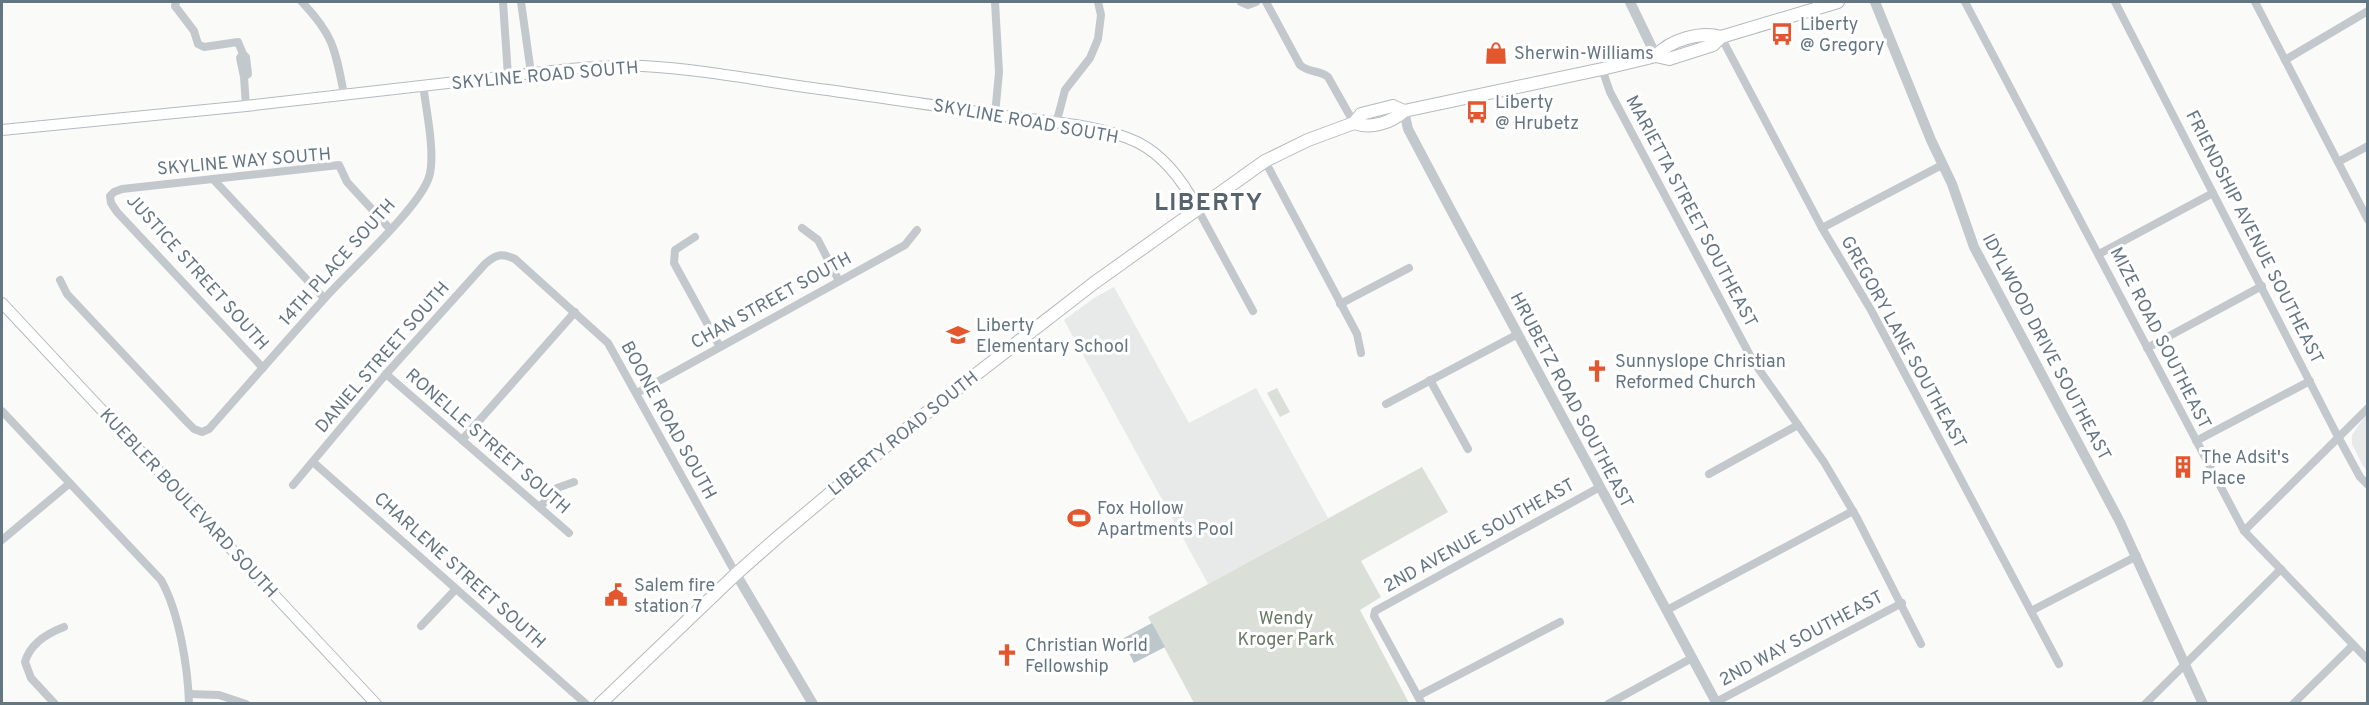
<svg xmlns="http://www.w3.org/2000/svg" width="2369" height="705" font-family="Overpass,sans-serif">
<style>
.built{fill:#e8e9e9}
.green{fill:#dadfd7}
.water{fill:#bbc7cb}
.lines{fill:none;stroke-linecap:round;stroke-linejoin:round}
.secondary-casing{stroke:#b3babf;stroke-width:12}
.primary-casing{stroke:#b5babe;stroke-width:14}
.minor{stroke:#c3c8cc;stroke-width:8}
.tertiary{stroke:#c3c8cc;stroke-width:10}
.secondary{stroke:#fff;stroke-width:10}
.primary{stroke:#fff;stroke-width:12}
.labels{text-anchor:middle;stroke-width:6;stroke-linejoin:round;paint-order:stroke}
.poi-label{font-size:18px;fill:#657683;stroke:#fff;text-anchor:start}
.street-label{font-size:18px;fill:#657683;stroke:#fff}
.park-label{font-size:18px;fill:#687a64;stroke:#fff}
.district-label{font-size:24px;font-weight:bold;letter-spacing:1.5px;fill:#57646e;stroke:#fff}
</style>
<rect width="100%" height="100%" fill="#fafaf8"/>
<g class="built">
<polygon points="1114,287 1189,423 1256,388 1328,518 1208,584 1064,320 1094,298"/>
<polygon points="2367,413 2367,470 2363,466 2352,444 2352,435"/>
</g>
<g class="green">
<polygon points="1277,388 1290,412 1280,417 1267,393"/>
<polygon points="1422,467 1448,512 1361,561 1381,597 1360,610 1409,703 1194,703 1148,617"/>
</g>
<polygon class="water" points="1152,623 1165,647 1134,663 1122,639"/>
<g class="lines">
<g class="secondary-casing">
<g id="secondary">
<path d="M2,130L246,106L570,69C594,67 618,65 643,66C697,69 751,79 805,87C865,95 925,104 985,113C1031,121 1095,122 1137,142C1165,156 1183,181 1197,208"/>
<polyline points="2,303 376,704"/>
</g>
</g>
<g class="primary-casing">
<g id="primary">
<path d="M1656,56C1670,40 1700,31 1721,37L1838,2"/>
<path d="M1354,123C1371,129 1391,123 1404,111L1602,69L1656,56L1669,59L1713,45L1721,37"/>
<polyline points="600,704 736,574 778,537 916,421 1094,283 1265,161 1308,140 1354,123 1361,114 1393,106 1404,111"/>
</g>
</g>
<g class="minor">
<polyline points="176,2 175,6 194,31 198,44 204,47 238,42 243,54"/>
<path d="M302,2C334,36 335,49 344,94"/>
<polyline points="503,2 508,76"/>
<polyline points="521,2 531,73"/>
<polyline points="1241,2 1248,5 1256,2"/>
<path d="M1266,2L1300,65C1309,73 1320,70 1328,77L1354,123"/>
<polyline points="1965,2 2244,531 2368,660"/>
<polyline points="2115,2 2335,431 2360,477 2368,485"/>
<polyline points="2255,2 2368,220"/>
<polyline points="1721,37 1822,228 1871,310 2059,664"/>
<polyline points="2285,60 2368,11"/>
<polyline points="1602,69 1610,92 1753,361 1824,462 1857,518 1921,644"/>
<polyline points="244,77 248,74 246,57 243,54 240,58 244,77 246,106"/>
<polyline points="995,115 999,72 995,2"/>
<polyline points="1056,124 1065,90 1090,58 1098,39 1101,15 1098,2"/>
<polyline points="1265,161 1357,334 1361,353"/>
<polyline points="2338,162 2368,146"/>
<polyline points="213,179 324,298"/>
<polyline points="1197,208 1253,311"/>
<polyline points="802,228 818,240 839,281"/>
<polyline points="1822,228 1942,165"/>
<polyline points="695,237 675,250 674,263 720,347"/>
<polyline points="2099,254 2213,193"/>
<path d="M60,280L67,294L186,421L194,429L202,432L209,429C248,385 286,341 325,298C349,271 420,207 429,177C436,155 426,109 423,85"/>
<polyline points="1340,304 1409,268"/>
<polyline points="2147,348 2262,286"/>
<polyline points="263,368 117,212 111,203 110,196 114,192 122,189 339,165 347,182 390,229"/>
<polyline points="386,374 569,533"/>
<polyline points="1430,380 1468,449"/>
<polyline points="637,393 905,245 917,230"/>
<polyline points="1386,404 1518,334"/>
<path d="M2,411L161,580C179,612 188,667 189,704"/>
<polyline points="462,440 575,312"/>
<polyline points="2196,441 2310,381"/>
<polyline points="313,462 586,704"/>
<polyline points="1709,474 1798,425"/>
<path d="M293,485L386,374L485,264C496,254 502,253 515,259L608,343L736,574"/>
<polyline points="540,507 557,488 574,482"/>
<polyline points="2244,531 2368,408"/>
<polyline points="2,540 70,483"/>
<polyline points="1667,610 1853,511"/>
<polyline points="2031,611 2137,556"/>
<polyline points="421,626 456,589"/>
<polyline points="189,694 219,695 246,704"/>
<polyline points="1418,696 1560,622"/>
<polyline points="1716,702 1902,603"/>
<path d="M55,704L31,678L25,662C30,644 48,633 64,627"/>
<polyline points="1422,704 1374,616 1375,611 1600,487"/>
<polyline points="1608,704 1692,658"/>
<polyline points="2145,704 2281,569"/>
<polyline points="2293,704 2353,645"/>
</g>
<g class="tertiary">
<polyline points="1630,2 1656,56"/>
<polyline points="1875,2 1931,140 1952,184 1974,247 2120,522 2203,704"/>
<polyline points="1404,111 1408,129 1452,212 1717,704"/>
<polyline points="736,574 813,704"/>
</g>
<use href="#secondary" class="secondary"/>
<use href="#primary" class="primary"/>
</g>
<defs>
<g id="bus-bare" transform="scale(1.8)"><path d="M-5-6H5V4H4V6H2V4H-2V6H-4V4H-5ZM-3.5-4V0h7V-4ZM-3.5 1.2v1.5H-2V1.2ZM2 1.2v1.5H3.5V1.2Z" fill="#e4572e" stroke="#fff" stroke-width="2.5" paint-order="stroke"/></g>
<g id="shop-bare" transform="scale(1.8)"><path d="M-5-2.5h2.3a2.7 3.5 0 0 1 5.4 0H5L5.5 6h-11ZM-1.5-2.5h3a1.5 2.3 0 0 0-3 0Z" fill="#e4572e" stroke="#fff" stroke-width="2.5" paint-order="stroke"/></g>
<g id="school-bare" transform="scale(1.8)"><path d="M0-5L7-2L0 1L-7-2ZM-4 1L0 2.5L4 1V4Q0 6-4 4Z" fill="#e4572e" stroke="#fff" stroke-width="2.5" paint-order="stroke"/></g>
<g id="church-bare" transform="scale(1.8)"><path d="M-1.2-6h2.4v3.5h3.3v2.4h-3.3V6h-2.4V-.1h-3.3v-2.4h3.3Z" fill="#e4572e" stroke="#fff" stroke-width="2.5" paint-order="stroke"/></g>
<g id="building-bare" transform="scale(1.8)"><path d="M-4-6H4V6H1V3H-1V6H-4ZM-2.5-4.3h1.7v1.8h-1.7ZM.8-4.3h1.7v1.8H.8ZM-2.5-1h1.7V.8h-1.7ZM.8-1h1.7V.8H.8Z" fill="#e4572e" stroke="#fff" stroke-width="2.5" paint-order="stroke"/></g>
<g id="stadium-bare" transform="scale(1.8)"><path d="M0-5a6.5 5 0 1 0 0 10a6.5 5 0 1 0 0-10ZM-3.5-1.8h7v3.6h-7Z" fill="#e4572e" stroke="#fff" stroke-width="2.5" paint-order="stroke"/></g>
<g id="civic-bare" transform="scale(1.8)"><path d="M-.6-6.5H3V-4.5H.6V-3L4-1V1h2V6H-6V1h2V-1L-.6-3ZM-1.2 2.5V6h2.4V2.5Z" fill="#e4572e" stroke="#fff" stroke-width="2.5" paint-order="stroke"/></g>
</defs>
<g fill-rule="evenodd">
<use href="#bus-bare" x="1782" y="34"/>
<use href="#shop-bare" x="1496" y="53"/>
<use href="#bus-bare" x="1477" y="112"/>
<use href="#school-bare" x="958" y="335"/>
<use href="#church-bare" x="1597" y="371"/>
<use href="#building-bare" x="2183" y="467"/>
<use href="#stadium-bare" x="1079" y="518"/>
<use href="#civic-bare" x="616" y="595"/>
<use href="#church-bare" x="1007" y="655"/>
</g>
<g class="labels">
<g class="poi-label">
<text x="1800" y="30">Liberty<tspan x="1800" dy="21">@ Gregory</tspan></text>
<text x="1514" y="59">Sherwin-Williams</text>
<text x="1495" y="108">Liberty<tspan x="1495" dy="21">@ Hrubetz</tspan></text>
<text x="976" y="331">Liberty<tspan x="976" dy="21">Elementary School</tspan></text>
<text x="1615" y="367">Sunnyslope Christian<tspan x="1615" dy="21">Reformed Church</tspan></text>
<text x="2201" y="463">The Adsit's<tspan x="2201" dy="21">Place</tspan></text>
<text x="1097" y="514">Fox Hollow<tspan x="1097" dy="21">Apartments Pool</tspan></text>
<text x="634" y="591">Salem fire<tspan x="634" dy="21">station 7</tspan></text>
<text x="1025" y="651">Christian World<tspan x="1025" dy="21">Fellowship</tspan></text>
</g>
<g class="street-label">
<text transform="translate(545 75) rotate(-5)" y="6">SKYLINE ROAD SOUTH</text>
<text transform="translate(1026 121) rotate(10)" y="6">SKYLINE ROAD SOUTH</text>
<text transform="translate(244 161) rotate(-5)" y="6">SKYLINE WAY SOUTH</text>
<text transform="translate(1692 211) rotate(62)" y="6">MARIETTA STREET SOUTHEAST</text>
<text transform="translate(2255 237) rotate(63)" y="6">FRIENDSHIP AVENUE SOUTHEAST</text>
<text transform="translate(337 262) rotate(-48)" y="6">14TH PLACE SOUTH</text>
<text transform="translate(198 272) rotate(48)" y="6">JUSTICE STREET SOUTH</text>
<text transform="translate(771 300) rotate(-29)" y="6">CHAN STREET SOUTH</text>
<text transform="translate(2161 338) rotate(63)" y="6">MIZE ROAD SOUTHEAST</text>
<text transform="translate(1904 342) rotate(61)" y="6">GREGORY LANE SOUTHEAST</text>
<text transform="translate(2047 347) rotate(62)" y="6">IDYLWOOD DRIVE SOUTHEAST</text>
<text transform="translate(382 357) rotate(-49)" y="6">DANIEL STREET SOUTH</text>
<text transform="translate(1572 400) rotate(62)" y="6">HRUBETZ ROAD SOUTHEAST</text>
<text transform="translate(669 420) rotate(61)" y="6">BOONE ROAD SOUTH</text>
<text transform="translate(903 433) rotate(-39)" y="6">LIBERTY ROAD SOUTH</text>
<text transform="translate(488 441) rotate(41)" y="6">RONELLE STREET SOUTH</text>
<text transform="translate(189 503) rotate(47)" y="6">KUEBLER BOULEVARD SOUTH</text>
<text transform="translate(1479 535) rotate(-29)" y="6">2ND AVENUE SOUTHEAST</text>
<text transform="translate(460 570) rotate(42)" y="6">CHARLENE STREET SOUTH</text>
<text transform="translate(1801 638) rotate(-28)" y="6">2ND WAY SOUTHEAST</text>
</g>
<g class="park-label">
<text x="1286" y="624">Wendy<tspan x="1286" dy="21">Kroger Park</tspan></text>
</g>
<g class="district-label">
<text x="1209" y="210">LIBERTY</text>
</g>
</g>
<rect width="2369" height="705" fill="none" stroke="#657683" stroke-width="6"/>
</svg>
